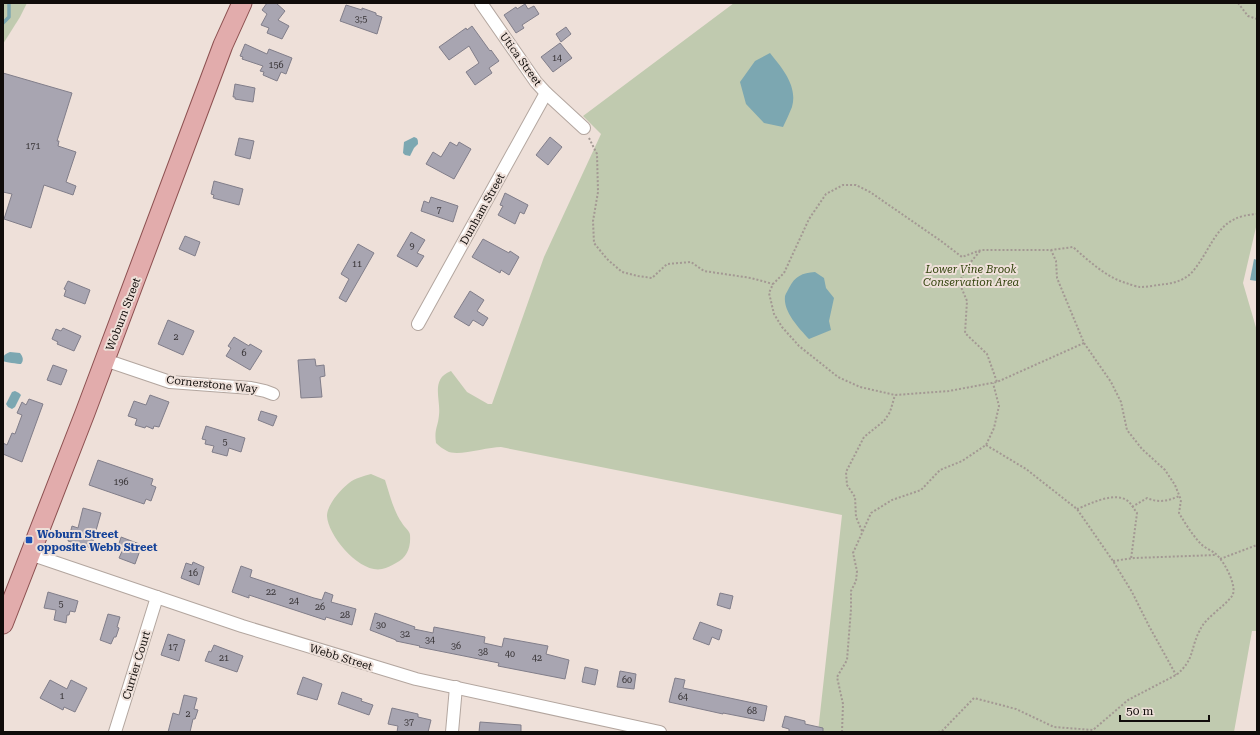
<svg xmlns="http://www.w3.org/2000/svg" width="1260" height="735" font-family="'Roboto Serif',serif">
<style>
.green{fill:#c0caaf}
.water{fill:#7ca7b1}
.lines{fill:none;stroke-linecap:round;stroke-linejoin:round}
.stream{stroke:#7ca7b1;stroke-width:3.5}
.building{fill:#a8a5b1;stroke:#817e8a}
.street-casing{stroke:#b3a69f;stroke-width:14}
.primary-casing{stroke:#8c5050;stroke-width:21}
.path{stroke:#a39893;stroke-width:2;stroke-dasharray:2 2;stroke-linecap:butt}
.street{stroke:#fff;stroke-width:12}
.primary{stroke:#e2acac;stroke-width:19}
.transit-dot{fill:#1a4fb4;stroke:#eee0d9;stroke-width:1.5}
.labels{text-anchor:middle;stroke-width:4;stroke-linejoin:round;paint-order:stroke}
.number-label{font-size:9px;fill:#363234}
.street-label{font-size:11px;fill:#100c0a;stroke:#eee0d9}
.park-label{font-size:11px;font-style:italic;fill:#33430d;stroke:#eee0d9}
.transit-label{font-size:11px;font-weight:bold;fill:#164399;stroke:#eee0d9;text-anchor:start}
</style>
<rect width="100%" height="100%" fill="#eee0d9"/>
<g class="green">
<polygon points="3,3 27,3 20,17 3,44"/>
<path d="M734,3H1257V223L1243,283L1257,331V631H1252L1234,732H818L842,515L501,447C487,447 457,457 447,451C443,449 439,446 436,443C434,429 438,427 439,415C441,399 430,379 451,371L467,392L488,404H492L544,257L601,134L583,116Z"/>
<path d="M371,474L385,480C390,495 393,510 402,523C404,527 410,531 410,535C411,547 407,558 396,563C392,565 387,568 382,569C360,574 328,536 327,516C327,505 340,490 349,483C355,478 364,476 371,474Z"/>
</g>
<g class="water">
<path d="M770,53C782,68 798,86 792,107C789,114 786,121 783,127L764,123L746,104L740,82L755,61Z"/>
<path d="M414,137C418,138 418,140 418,144L414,148L410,156L405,155L403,153L404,142Z"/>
<polygon points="1254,259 1257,260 1257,281 1250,280"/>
<path d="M815,272L824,278L826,288L834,298L829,321L831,330L809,339C799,328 783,312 785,296C786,293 788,290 789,288C795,276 802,273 815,272Z"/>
<path d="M10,352L20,353C23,357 24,360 21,364C18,364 5,362 3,361C3,355 5,354 10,352Z"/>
<polygon points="15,391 19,393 21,395 15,407 12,409 8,407 6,404 12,392"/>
</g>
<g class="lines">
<polyline class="stream" points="3,23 9,17 9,3"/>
</g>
<g class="building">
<polygon points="267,3 276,3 285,11 278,20 289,26 282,39 267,33 269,28 261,25 267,14 262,10"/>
<polygon points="525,4 528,9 534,6 539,14 522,25 524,28 516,33 504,15 516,7 517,9"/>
<polygon points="346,5 362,10 362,8 376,13 376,15 382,17 377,34 340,21"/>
<polygon points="472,26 490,51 491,50 499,61 489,68 492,73 475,85 466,72 479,63 469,46 449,60 439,47 466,28 467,30"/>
<polygon points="566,27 571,34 561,42 556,34"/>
<polygon points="560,43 572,58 553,72 541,57"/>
<polygon points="245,44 267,54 269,49 292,58 286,74 281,72 277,81 263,75 264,72 260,71 263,66 242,59 243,57 240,56"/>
<polygon points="3,73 72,93 57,141 59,141 58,146 76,152 66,182 76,186 73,195 44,185 31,228 4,219 12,194 3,192"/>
<polygon points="235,84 255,88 253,102 235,99 235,97 233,97"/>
<polygon points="550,137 562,147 548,165 536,155"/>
<polygon points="239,138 254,141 250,159 235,155"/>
<polygon points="450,142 457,146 459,142 471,149 454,179 426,164 433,152 441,157"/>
<polygon points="214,181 243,189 239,205 213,198 214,195 211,194"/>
<polygon points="505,193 528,205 524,214 520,212 515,224 498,215 503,206 500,205"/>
<polygon points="431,197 458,206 453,222 421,211 424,201 429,203"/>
<polygon points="411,232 425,240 417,253 424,256 417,267 397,256"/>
<polygon points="185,236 200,242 195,256 179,249"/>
<polygon points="483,239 509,253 510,251 519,257 509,275 501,270 500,273 472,257"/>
<polygon points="358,244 374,253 346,302 339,298 349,279 341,274"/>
<polygon points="68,281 90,290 85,304 64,296 66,290 64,289"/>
<polygon points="470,291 484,300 477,311 488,318 483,326 473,320 469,326 454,317"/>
<polygon points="168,320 194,331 183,355 158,344"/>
<polygon points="63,328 81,336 74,351 57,344 58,342 52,339 56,329 61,331"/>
<polygon points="234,337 249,346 250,344 262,351 250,370 226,356 231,348 228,346"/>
<polygon points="315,359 316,366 324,365 325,376 320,377 322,397 301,398 298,360"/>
<polygon points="53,365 67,370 61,385 47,380"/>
<polygon points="150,395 169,402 159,427 154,426 153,429 146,426 145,428 135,425 137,419 128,416 134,401 146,405"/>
<polygon points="29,399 43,404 22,462 3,454 3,443 7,445 12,433 15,434 22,415 17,413 22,402 26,405"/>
<polygon points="261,411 277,416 273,426 258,420"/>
<polygon points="206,426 245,438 241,452 229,448 227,456 212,452 214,446 205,444 206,440 202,439"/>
<polygon points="98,460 153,479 151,485 156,487 151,501 146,499 144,504 89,485"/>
<polygon points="83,508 101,513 91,548 68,541 72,526 78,528"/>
<polygon points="121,537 142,545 135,564 119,558 123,549 118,547"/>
<polygon points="193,562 204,567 199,585 181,578 186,563 192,565"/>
<polygon points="241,566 252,570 250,577 314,598 322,600 325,592 333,595 331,602 356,609 352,625 326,617 325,620 249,595 249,598 232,592"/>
<polygon points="48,592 78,601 75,612 70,611 69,615 67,615 66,623 54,620 56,610 44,608"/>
<polygon points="720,593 733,596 730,609 717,605"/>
<polygon points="375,613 415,627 414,629 433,633 434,627 485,637 484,643 502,647 504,638 548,646 546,654 569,660 565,679 498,666 499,663 419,647 420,646 396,641 396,640 370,630"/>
<polygon points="108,614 120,617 117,627 119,628 116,637 114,637 111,644 100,640"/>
<polygon points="700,622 722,630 719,640 712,637 709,645 693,639"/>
<polygon points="168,634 185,640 179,661 161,655"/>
<polygon points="214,645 243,656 237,672 205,661 209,651 211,652"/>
<polygon points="585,667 598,670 595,685 582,682"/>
<polygon points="620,671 636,674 634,689 617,687"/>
<polygon points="303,677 322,684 317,700 297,694"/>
<polygon points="675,678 685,680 683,688 767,706 764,721 723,713 723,714 669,702"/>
<polygon points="50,680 67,689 71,680 87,688 75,712 64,707 63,710 40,698"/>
<polygon points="342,692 362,699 361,701 373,705 369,715 338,704"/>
<polygon points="184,695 197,698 194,709 198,710 195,719 193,719 190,732 168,732 173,713 179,715"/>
<polygon points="392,708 418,714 418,717 431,720 428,732 397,732 398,726 388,724"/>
<polygon points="785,716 805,721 805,724 823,728 823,732 789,732 789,729 782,727"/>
<polygon points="480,722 521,725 521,732 479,732"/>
</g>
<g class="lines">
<g class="street-casing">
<g id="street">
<polyline points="481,3 536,82 546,93 584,128"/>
<polyline points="418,324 546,93"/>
<polyline points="105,360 170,382 251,388 265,391 273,394"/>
<polyline points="30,554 242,626 416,679 660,732"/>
<polyline points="115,732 157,597"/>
<polyline points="452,732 456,687"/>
</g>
</g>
<g class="primary-casing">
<polyline id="primary" points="3,624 85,413 223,45 242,3"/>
</g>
<g class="path">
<polyline points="1238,3 1248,16 1257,19"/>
<polyline points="589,138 597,154 598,192 593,221 594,243 607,259 622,272 638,276 652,278 667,264 691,262 704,271 751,278 773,284"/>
<polyline points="980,251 970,263 959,282 967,301 965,333 987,354 997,382"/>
<path d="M1084,343L997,382L949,391L895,395L860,387L838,377L799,346L782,327L774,314L769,293L773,284L784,273L809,219L826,194L843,185H856L870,192L941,241L962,257L981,250H1051L1073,247C1090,262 1107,278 1129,284C1132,285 1137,287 1140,287C1148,287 1157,285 1165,284C1176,283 1187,279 1194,270C1215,243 1217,216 1257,214"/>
<polyline points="986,445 1026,469 1077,509 1113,561 1132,592 1149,626 1176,675"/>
<path d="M1132,507L1147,498C1158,503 1169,501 1179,496"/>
<path d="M1077,509C1090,504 1116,490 1129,502C1132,505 1134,509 1137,513L1131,559"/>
<polyline points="862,531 856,517 855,497 847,485 846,472 864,437 884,421 890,412 895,395"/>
<polyline points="1220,559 1257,545"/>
<polyline points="1113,561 1134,558 1216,555"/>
<polyline points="842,732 843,704 837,677 847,660 851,609 851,591 856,581 857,571 853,553 871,513 892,500 921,490 940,470 962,461 986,445 994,428 999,406 993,383"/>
<path d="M938,732L942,731L974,698L1016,709L1054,727L1093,730L1128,700L1176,675C1195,660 1190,648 1200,630C1205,618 1224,607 1232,596C1238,587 1225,563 1217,555C1212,550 1204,548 1200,543C1191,533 1185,523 1179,513L1181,500L1175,485L1165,470L1142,449L1127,430L1121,402L1111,382L1084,343L1057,278L1056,261L1051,250"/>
</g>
<use href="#street" class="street"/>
<use href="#primary" class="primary"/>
</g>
<rect class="transit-dot" x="25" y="536" width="8" height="8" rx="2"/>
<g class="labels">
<g class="number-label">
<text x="361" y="22">3;5</text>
<text x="557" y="61">14</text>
<text x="276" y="68">156</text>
<text x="33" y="149">171</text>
<text x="439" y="213">7</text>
<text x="412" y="249">9</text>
<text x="357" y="267">11</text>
<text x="176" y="340">2</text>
<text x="244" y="356">6</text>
<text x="225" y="445">5</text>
<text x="121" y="485">196</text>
<text x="193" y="576">16</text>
<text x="271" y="595">22</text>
<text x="294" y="604">24</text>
<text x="61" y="607">5</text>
<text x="320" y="610">26</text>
<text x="345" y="618">28</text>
<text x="381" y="628">30</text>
<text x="405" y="637">32</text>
<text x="430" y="643">34</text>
<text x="456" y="649">36</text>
<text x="173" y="650">17</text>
<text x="483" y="655">38</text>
<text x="510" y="657">40</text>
<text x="224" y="661">21</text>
<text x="537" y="661">42</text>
<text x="627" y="683">60</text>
<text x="62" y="699">1</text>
<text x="683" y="700">64</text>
<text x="752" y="714">68</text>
<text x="188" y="717">2</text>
<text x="409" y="725">37</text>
</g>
<g class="street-label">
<text transform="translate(521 59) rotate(54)" y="4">Utica Street</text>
<text transform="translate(482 209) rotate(-61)" y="4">Dunham Street</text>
<text transform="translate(123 314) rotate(-69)" y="4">Woburn Street</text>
<text transform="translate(212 384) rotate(6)" y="4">Cornerstone Way</text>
<text transform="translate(341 657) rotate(17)" y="4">Webb Street</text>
<text transform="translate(136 665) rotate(-73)" y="4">Currier Court</text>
</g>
<g class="park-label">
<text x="971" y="273">Lower Vine Brook<tspan x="971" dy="13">Conservation Area</tspan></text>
</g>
<g class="transit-label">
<text x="37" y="538">Woburn Street<tspan x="37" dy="13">opposite Webb Street</tspan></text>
</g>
</g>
<rect width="1260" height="735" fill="none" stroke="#100c0a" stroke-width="8"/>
<path d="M1120 715v6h89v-6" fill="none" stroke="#100c0a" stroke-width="2"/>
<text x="1126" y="715" font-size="12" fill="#100c0a" stroke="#eee0d9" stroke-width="3" paint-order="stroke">50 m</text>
</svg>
